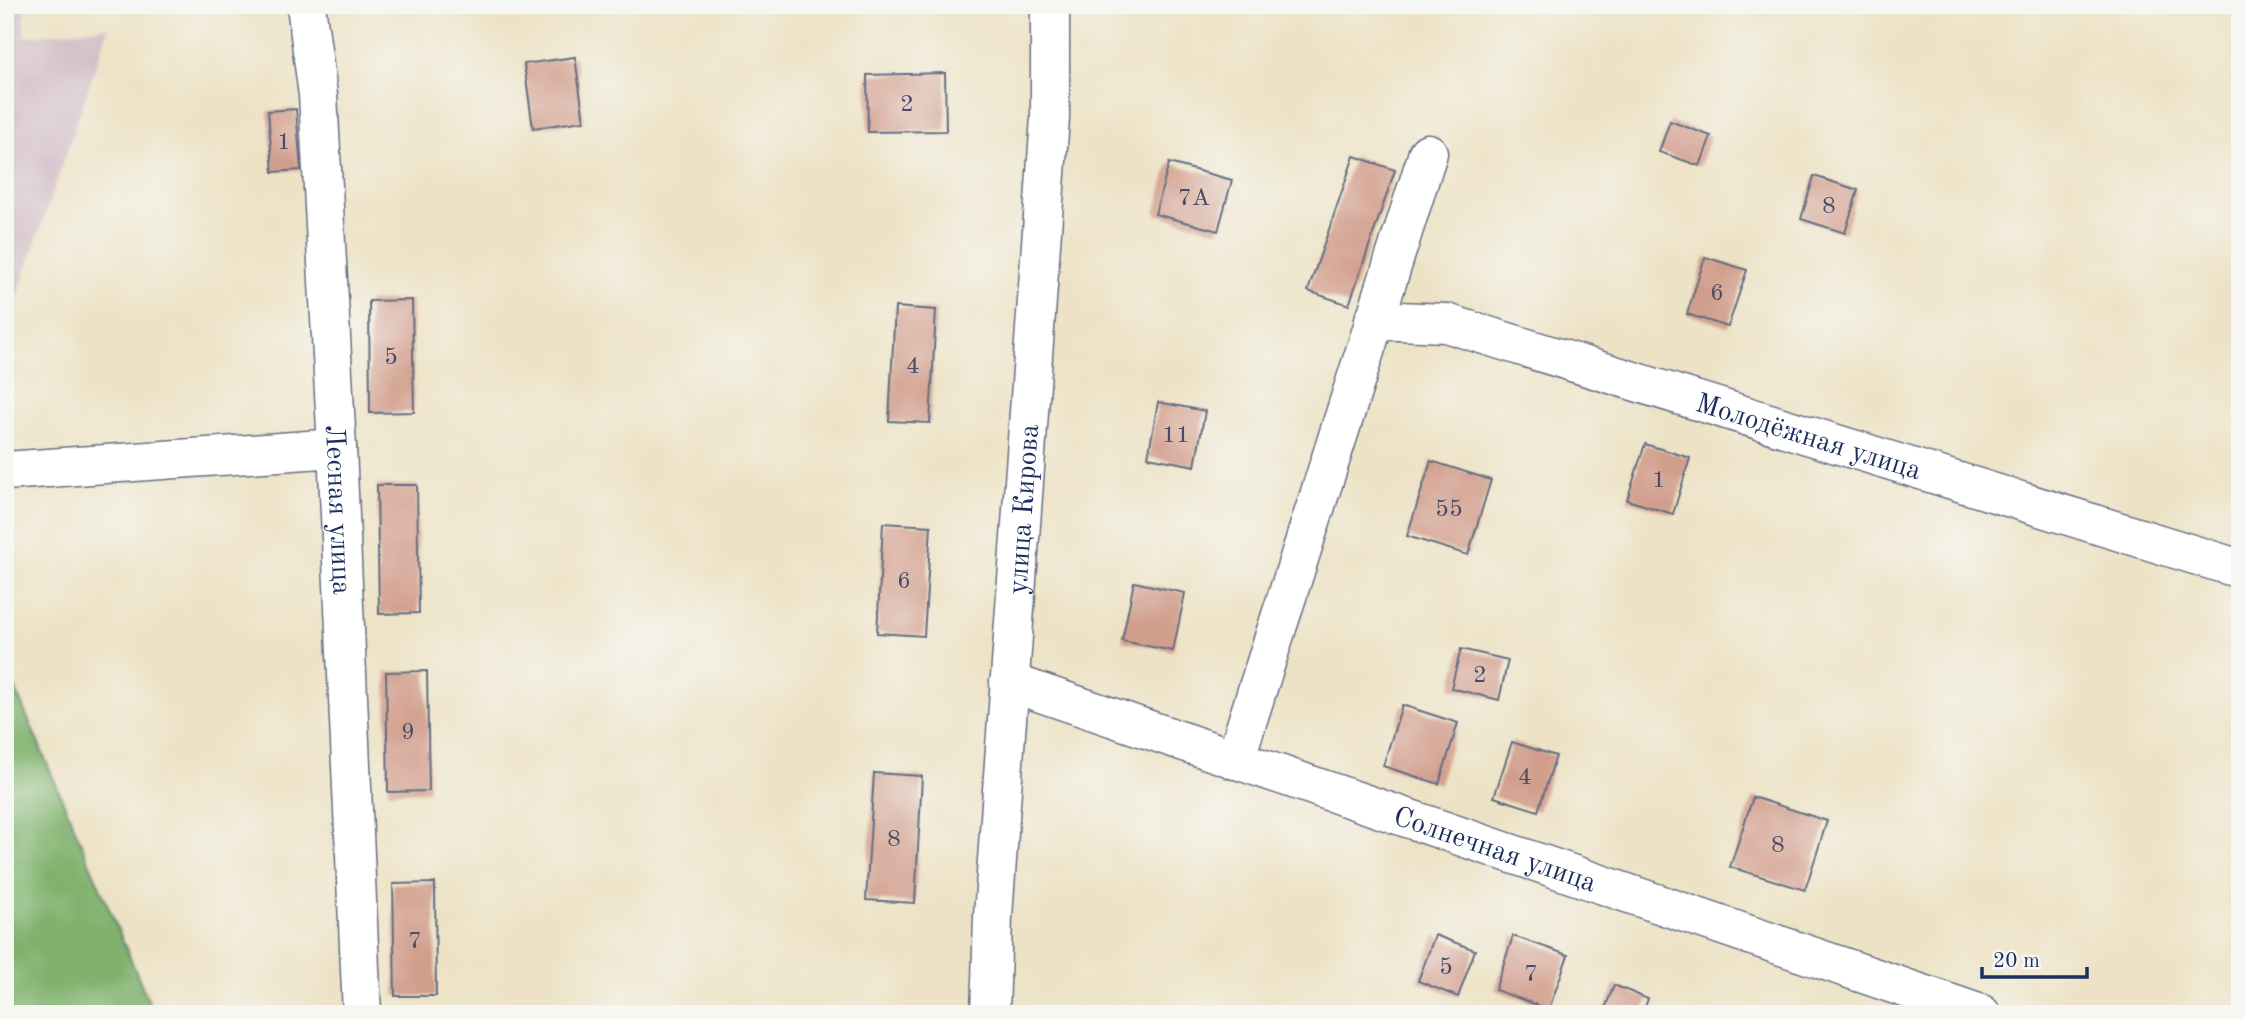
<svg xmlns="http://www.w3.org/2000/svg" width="2245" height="1019" font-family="'Old Standard TT',serif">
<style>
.industrial{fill:#d2bdc6}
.forest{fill:#80b26e;stroke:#4e7066;stroke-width:2}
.building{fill:#d29e8c}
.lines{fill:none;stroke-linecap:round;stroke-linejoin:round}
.minor-casing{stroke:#646e82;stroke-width:41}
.minor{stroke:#fff;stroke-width:38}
.labels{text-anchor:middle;stroke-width:7;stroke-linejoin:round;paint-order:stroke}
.number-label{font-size:24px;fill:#494b6a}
.street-label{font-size:28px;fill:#1b2f5e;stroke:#f6f6f2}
</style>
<rect width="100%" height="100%" fill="#f6f6f2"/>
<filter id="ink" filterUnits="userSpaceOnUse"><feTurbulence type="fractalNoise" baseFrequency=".0143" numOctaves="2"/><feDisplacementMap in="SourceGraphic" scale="14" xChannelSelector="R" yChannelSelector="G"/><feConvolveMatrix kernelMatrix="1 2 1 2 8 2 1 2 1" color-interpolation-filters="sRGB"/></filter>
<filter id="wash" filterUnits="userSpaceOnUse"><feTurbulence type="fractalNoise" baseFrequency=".00686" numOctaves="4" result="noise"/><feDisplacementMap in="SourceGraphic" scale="28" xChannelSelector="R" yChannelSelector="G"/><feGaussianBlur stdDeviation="1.57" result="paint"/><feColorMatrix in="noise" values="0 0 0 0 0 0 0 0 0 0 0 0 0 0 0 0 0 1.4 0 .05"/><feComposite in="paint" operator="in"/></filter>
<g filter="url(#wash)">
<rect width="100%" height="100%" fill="#ede2c5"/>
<g class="industrial">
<polygon points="5,5 24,5 24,36 5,38"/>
<polygon points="109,27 5,331 5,39"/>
</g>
<polygon class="forest" points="5,665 154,1014 5,1014"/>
<g id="blocks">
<g class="building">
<polygon points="575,57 584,121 533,128 524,64"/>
<polygon points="945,73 946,131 868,132 867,75"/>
<polygon points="296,109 301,170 273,172 268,111"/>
<polygon points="1670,121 1711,136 1700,166 1659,152"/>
<polygon points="1354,156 1395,170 1349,305 1308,291"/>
<polygon points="1169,163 1232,180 1218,231 1155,214"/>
<polygon points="1814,176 1858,190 1845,233 1801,219"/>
<polygon points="1705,257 1747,270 1728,327 1687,314"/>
<polygon points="412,300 414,412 370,413 369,301"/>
<polygon points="895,307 936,310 930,423 889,421"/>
<polygon points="1158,402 1205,411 1195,466 1148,457"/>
<polygon points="1645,444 1690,458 1673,514 1627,500"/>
<polygon points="1431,461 1491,480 1468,555 1407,536"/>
<polygon points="377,485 417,485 419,613 379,614"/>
<polygon points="883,523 931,526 924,636 877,633"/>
<polygon points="1134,582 1185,593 1173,651 1122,641"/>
<polygon points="1461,649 1508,660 1499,700 1451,688"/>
<polygon points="427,671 429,791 388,792 386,672"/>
<polygon points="1402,705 1458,723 1439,784 1383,766"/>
<polygon points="1512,742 1556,756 1538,811 1494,797"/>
<polygon points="874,773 922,776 915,903 866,900"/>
<polygon points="1753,797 1827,821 1805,890 1730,867"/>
<polygon points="435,883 436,996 395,996 393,884"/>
<polygon points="1435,935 1475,950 1458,997 1418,981"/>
<polygon points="1513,936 1568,955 1549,1009 1495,990"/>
<polygon points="1614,985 1648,999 1642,1014 1603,1014"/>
</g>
</g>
</g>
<g filter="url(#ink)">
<use href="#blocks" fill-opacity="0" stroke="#646e82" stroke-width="2"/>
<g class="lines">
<g class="minor-casing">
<g id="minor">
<path id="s1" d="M306,5L318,95L337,448L362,1014"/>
<path id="s2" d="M1374,320L1446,323L2240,569"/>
<polyline points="5,471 337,448"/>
<path id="s3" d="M1009,682L1981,1014"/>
<polyline points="1235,760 1428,153"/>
<path id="s4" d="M990,1014L993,916L1050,118V5"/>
</g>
</g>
<use href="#minor" class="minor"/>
</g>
</g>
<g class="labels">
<g class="number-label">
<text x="907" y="111">2</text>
<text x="284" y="149">1</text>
<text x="1194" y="205">7А</text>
<text x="1829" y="213">8</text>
<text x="1717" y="300">6</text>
<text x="391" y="364">5</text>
<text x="913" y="373">4</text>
<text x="1176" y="442">11</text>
<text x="1659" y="487">1</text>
<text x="1449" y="516">55</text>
<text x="904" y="588">6</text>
<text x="1480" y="682">2</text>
<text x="408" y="739">9</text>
<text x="1525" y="784">4</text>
<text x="894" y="846">8</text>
<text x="1778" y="852">8</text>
<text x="415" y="948">7</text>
<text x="1446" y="974">5</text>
<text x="1531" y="981">7</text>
</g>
<g class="street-label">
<text dy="10" stroke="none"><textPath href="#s2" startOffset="452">Молодёжная улица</textPath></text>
<text dy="10" stroke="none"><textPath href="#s1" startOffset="506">Лесная улица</textPath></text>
<text dy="10" stroke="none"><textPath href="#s4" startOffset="506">улица Кирова</textPath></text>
<text dy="10" stroke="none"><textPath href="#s3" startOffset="514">Солнечная улица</textPath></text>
</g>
</g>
<rect width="2245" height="1019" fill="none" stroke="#f6f6f2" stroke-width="28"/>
<path d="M1982 967v10h105v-10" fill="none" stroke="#1b2f5e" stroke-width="3.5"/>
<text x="1993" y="967" font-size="21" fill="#1b2f5e" stroke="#f6f6f2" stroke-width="5" paint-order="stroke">20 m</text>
</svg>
